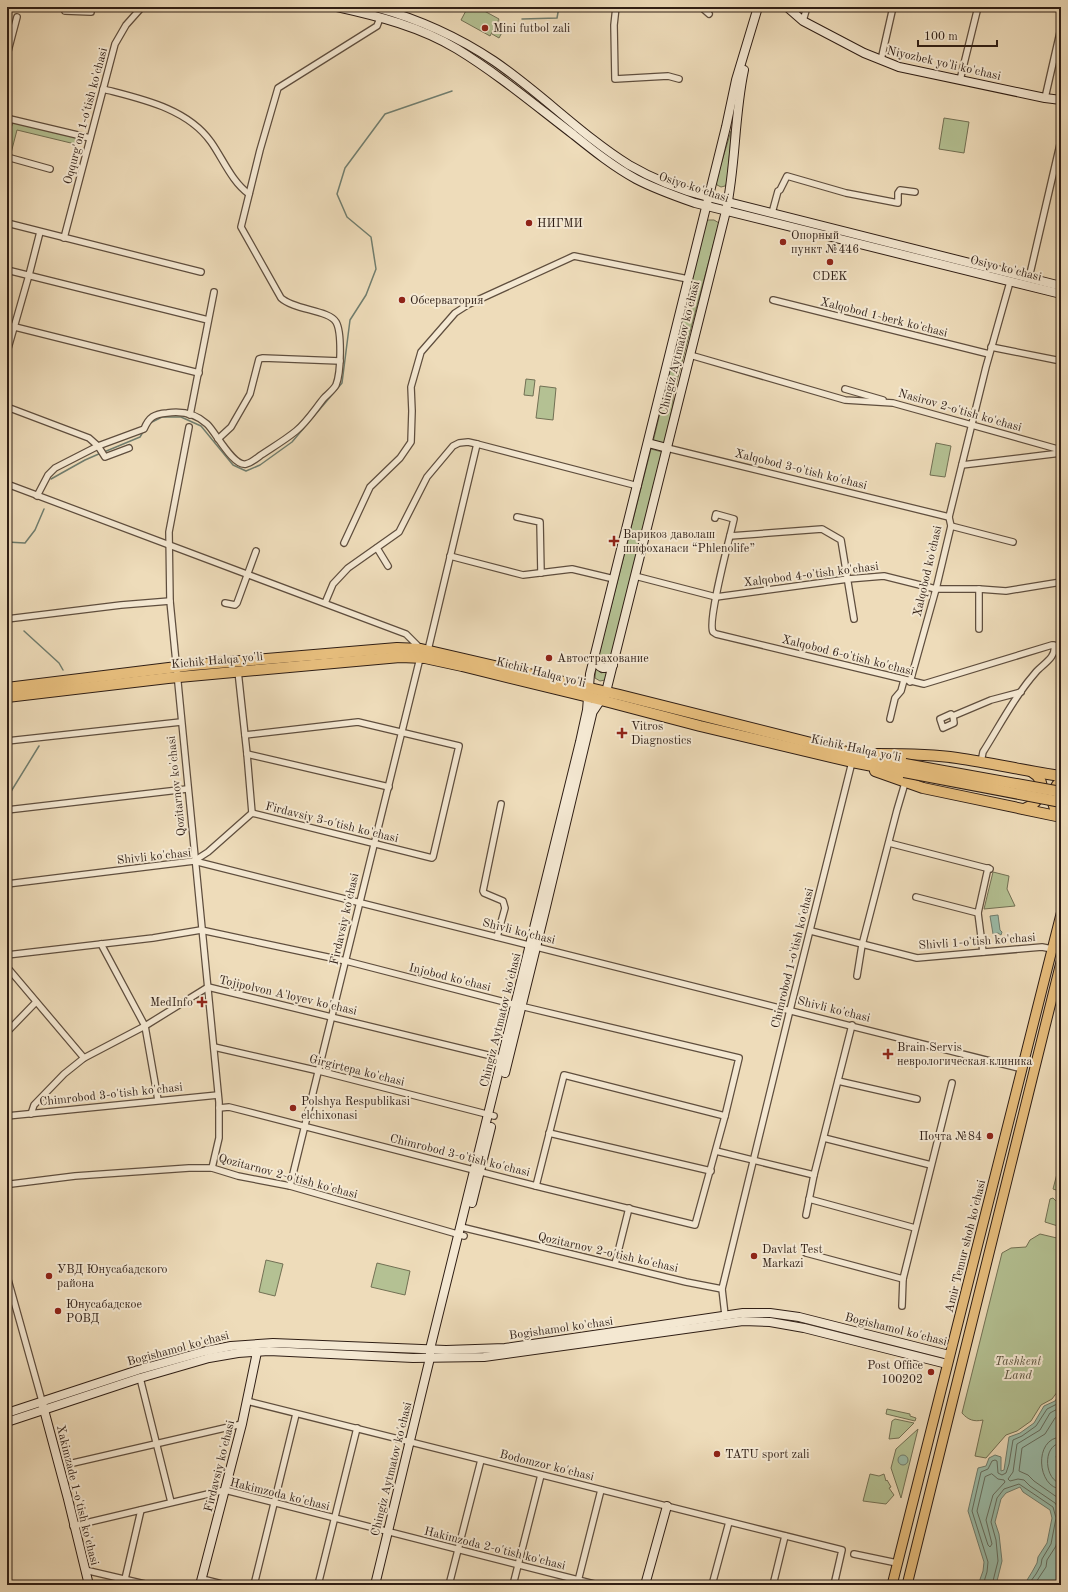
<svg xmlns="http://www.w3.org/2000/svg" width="1068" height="1592" font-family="'Old Standard TT',serif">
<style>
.green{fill:#b4c193;stroke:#727054}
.water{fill:#9bbca9;stroke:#707d6e}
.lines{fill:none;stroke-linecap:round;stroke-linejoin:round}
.shore{stroke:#656d5f;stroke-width:1}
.stream{stroke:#707d6e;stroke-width:1.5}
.street-casing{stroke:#5f4e3e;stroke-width:8}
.secondary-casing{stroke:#2f1e15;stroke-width:10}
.primary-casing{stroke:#2f1e15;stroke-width:11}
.highway-casing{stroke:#2f1e15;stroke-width:12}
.street{stroke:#f4e8d2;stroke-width:5.5}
.secondary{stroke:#f4e8d2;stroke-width:8}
.primary{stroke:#e7be7d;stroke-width:9}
.highway{stroke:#e7be7d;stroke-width:10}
.highway-bridge-casing{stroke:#2f1e15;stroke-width:12;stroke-linecap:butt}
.highway-bridge{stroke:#e7be7d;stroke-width:10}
.poi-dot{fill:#8f2418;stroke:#f4e8d2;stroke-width:1.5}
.labels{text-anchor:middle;stroke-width:4;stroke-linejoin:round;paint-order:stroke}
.poi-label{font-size:12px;fill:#2f1e15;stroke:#f4e8d2;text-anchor:start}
.street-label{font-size:12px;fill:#2f1e15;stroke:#f4e8d2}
.park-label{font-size:12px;font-style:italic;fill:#574f3b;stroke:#f4e8d2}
</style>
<rect width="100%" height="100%" fill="#eedcba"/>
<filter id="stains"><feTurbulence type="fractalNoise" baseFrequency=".005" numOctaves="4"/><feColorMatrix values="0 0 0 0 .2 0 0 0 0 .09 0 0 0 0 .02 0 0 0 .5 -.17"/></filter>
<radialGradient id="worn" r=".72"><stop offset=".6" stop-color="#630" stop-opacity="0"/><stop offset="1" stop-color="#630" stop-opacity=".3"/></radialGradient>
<g class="green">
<polygon points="468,7 477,7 499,19 490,36 461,20"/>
<polygon points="499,21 506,25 499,38 492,34"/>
<polygon points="11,117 78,132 75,144 17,130 10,157 7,156 7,135"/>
<polygon points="944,118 969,122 964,153 939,149"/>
<polygon points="731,131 731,137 727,183 725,186 721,187 717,185 716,181"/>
<polygon points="708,220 714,220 719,223 673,396 673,405 664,444 653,442 659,417 662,397 705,223"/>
<polygon points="526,379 535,380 533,396 524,395"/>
<polygon points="540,386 556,388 553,420 536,418"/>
<polygon points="936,443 951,446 945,477 930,475"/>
<path d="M651,449L662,452L610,662C607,665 604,665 600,663L598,658Z"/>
<polygon points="596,668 601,673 608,671 605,680 600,681 595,678"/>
<polygon points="993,872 1009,876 1007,889 1015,906 984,909"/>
<polygon points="1059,1166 1061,1167 1061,1187 1058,1187 1056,1190 1053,1189"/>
<polygon points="1053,1198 1057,1202 1061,1200 1061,1227 1045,1222 1050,1199"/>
<path d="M1040,1234L1061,1239V1387L1052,1399L1041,1405L1031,1421L1017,1431L1006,1435L986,1458L975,1456L983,1420C974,1422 968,1420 962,1413L1002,1253L1011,1248L1026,1247L1030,1240Z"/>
<polygon points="266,1260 283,1264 275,1296 259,1292"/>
<polygon points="377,1263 410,1271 405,1295 371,1287"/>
<polygon points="887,1409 910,1414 910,1416 916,1418 915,1421 886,1414"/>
<polygon points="895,1419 914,1423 899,1438 889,1439 892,1421"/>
<polygon points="918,1429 901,1498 891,1468 896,1449"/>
<polygon points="870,1474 879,1476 884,1474 886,1481 887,1480 891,1487 889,1488 894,1495 886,1504 863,1501"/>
</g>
<g class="water">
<polygon points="998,915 1000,930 1002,932 1001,935 998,933 993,934 990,916"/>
<polygon points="1061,1392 1061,1451 1056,1456 1061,1478 1061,1579 1055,1585 1024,1585 1032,1572 1037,1563 1038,1557 1047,1543 1052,1518 1050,1510 1023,1492 1020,1487 1006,1493 1001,1499 995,1522 999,1534 1002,1561 996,1585 978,1585 983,1571 984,1562 968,1511 978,1468 986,1466 989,1458 995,1455 1001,1457 1001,1471 1004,1470 1009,1437 1020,1433 1034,1423 1044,1406 1055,1401"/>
<circle cx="903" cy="1460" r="5"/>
</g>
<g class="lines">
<g class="shore">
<polyline points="1061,1414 1055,1418 1045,1434 1022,1448 1019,1471 1028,1475 1034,1481 1061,1500"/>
<path d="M1061,1437C1033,1438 1037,1488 1061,1489"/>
<path d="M1061,1443C1041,1445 1045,1482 1061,1483"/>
<polygon points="992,1474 998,1479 1004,1480 1005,1482 993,1495 986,1520 992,1544 990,1547 988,1545 977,1511 985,1477"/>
<polyline points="983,1585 987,1572 988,1562 972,1511 981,1472 988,1469 992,1461 995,1460 997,1461 998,1473 1002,1475 1006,1473 1009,1464 1013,1440 1022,1436 1036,1426 1047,1409 1057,1404 1061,1399"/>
<polyline points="992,1585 998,1561 996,1540 991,1522 997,1498 1004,1489 1019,1484 1053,1507 1056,1518 1051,1544 1042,1559 1041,1565 1036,1574 1028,1585"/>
<polyline points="1034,1585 1046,1567 1047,1560 1056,1546 1061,1519 1059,1509 1055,1503 1030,1486 1024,1480 1018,1479 1010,1481 1008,1479 1013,1472 1017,1444 1040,1430 1050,1413 1061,1407"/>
</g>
<g class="stream">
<polyline points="522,19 557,18 559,7"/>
<polyline points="150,423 162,417 181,417 201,426 233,465 246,471 260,465 292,442 342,383 350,320 366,295 376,269 371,237 347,217 337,194 345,168 385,114 452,91"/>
<polyline points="104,452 140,437 143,432"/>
<polyline points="51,479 85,460 101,453"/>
<polyline points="7,542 25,543 35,530 44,509"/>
<polyline points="24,631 59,663 63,670"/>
<polyline points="7,798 39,746"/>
</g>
<g class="street-casing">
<g id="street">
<polyline points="616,7 614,25 615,79 668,76 679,79"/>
<polyline points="701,7 709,14"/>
<polyline points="65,11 91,12"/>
<polyline points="803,21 807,7"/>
<polyline points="7,55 17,17"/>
<polyline points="881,60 893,7"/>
<polyline points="960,80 978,7"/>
<path d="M103,89C141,99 187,108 211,142C223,159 232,182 249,194"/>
<polyline points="1045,98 1061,28"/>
<polyline points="10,119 90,138"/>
<polyline points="7,130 10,119 7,118"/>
<polyline points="7,157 50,169"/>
<polyline points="772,213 778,191 780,190 787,176 846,193 898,203 898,193 900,190 915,192"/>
<polyline points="7,223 201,272"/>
<polyline points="64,238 115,44 126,25 142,7"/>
<polyline points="7,270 208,320"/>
<polyline points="1029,278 1061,140"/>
<polyline points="773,300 989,354"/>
<polyline points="7,325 199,373"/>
<polyline points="991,347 1061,361"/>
<polyline points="7,352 29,275 40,232"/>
<polyline points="690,355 845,400 893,403 1061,450"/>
<polyline points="845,389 883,400"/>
<polyline points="7,407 89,438 98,446 105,457 129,448"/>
<polyline points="190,415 214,292"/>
<polyline points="189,427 169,532 170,601 219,1102 219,1138 212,1168"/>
<polyline points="218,439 231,427 250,394 259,359 263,358 340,361"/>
<polyline points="667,448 949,517"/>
<polyline points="962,465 1061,453"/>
<polyline points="7,484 406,634 420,648"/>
<path d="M37,496L48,475L55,468L98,446L144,429C149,417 154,414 167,413C181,411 196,414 207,424C215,431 233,467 246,464C251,463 257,458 261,455C273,447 285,440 296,431C307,422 315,409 324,398C328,394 334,389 336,385C341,373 342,332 336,322C329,310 294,310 281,298L241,227L260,150L278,88L377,26L380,18"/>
<polyline points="517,517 540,522 541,573"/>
<path d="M715,518L716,514L734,519C730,537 707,621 713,632L716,634L924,684L1052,645H1054C1057,657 1043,664 1036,672C1015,696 1000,725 983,752L981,762"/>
<polyline points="951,526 1013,542"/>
<polyline points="730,536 822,529 841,540 854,619"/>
<polyline points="344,543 370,487 400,458 411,442 412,411 411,387 421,352 455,313 469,304 574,256 688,279"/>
<polyline points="377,548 388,566"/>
<polyline points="450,556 523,575 572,569 614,579"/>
<polyline points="635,576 716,597 848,579 884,576 936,589 979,589 1006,591 1061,582"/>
<polyline points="225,603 235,605 237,603 256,551"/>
<polyline points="325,603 333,584 348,568 399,532 427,477 453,446 459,443 468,442 477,444 638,486"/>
<polyline points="7,619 121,605 170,601"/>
<polyline points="979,629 979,589"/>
<polyline points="428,650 477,444"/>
<polyline points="238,671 247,754 252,813"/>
<polyline points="910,682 936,589 951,526 949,517 986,367 1010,282"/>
<polygon points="951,714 953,716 954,723 943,728 940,719"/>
<polyline points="953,716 991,700 1021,692"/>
<polyline points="890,719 895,698 901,691 904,680"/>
<polyline points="7,741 181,722"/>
<polyline points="247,754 389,787"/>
<polyline points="7,810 187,789"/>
<polyline points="889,843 990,869"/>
<polyline points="194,861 208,852 252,813 432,858 433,857 459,746 358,722 245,735"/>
<polyline points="7,884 194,861 1022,1069"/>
<polyline points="916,897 978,913"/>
<polyline points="811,931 917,958 1042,947 1052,949"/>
<polyline points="497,937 505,908 503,901 484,893 483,891 501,804"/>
<polyline points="101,944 145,1026 158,1100"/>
<polyline points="983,952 978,913 988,868"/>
<polyline points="7,955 153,938 201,930 346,961 516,1005 739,1058 725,1116 695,1225 536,1186 229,1107 219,1108"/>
<polyline points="7,967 84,1058"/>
<polyline points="857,976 862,945 897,810 905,783"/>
<polyline points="7,1032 36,1002"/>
<polyline points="214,1047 319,1071 494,1116"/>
<polyline points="838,1081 917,1099"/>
<polyline points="31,1114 34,1105 64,1074 84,1058 145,1026 208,987 504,1059"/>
<polyline points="7,1116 218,1095"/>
<polyline points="549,1133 711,1171"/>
<polyline points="824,1138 931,1165"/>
<polyline points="716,1151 814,1175"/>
<polyline points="7,1182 11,1184 75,1176 189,1168 212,1168 238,1176 290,1186 464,1236"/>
<polyline points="290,1186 420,658"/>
<polyline points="536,1186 564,1075 725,1116"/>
<polyline points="809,1199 915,1228"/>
<polyline points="806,1215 814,1175 852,1025"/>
<polyline points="461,1227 686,1282 722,1289"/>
<polyline points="806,1253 903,1279"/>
<polyline points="615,1264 629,1208"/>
<polyline points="7,1276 42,1401"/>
<polyline points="902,1306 903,1279 952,1083"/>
<polyline points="725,1315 722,1289 790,1010 852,762"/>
<polyline points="140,1378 171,1502"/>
<polyline points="247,1401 842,1550 834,1585"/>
<polyline points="73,1463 242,1424"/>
<polyline points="73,1526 225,1490 598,1585"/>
<polyline points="854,1554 897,1563"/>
<polyline points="85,1570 149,1585"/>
<polyline points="125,1579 141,1510"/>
<polyline points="202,1579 226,1585"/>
<polyline points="254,1585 296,1414"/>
<polyline points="318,1585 357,1428"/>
<polyline points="449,1585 481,1460"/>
<polyline points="513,1585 541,1475"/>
<polyline points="577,1585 601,1490"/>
<polyline points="712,1585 729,1522"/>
<polyline points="773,1585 785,1536"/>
</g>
</g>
<g class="secondary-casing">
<g id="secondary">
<path d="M337,7C378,16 421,27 457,49C498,74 536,106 574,135C594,151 614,167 636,179C655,189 675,196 695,203L1061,294"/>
<path d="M375,7C418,19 457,36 494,61C541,93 581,135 629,165C653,179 681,190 708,197L1061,286"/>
<polyline points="787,7 803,21 864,53 899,67 1045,98 1061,100"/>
<polyline points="648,443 667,448"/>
<path d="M594,658C598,668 604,671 613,665"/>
<path d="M594,710L606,692L726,211C736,165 734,117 744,70"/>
<polyline points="505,1073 545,911 594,706"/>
<polyline points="472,1203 491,1127"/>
<polyline points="43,1406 68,1499 89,1585"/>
<polyline points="7,1413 138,1370 206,1351 231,1346 273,1343 446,1350 505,1348 743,1313 770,1313 799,1317 949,1355"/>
<polyline points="7,1422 140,1378 209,1358 238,1353 269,1351 413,1358 484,1357 743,1321 770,1322 804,1328 947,1364"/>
<polyline points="200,1585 242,1424 257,1352"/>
<polyline points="375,1585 430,1358 430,1349 580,742 587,710 590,674 594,658 726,127 736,80 758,7"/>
<polyline points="645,1585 667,1506"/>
</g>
</g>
<g class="primary-casing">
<g id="primary">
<polyline points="892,1585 1061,914"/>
<polyline points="907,1585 1061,962"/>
</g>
</g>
<g class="highway-casing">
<g id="highway">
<polyline points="7,688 193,665 397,648 421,649 620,695 855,754 905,764"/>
<polyline points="7,697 168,678 400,657 425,658 462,666 601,700 700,726 852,762 904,772"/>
<path d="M877,754C904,754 931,754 957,758C992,763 1026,771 1061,776"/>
<polyline points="875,771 923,788 1061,817"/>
<path d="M1061,781C1050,790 1050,807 1061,816"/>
<path d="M1024,809C1040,804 1050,782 1032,772"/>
</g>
</g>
<use href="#street" class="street"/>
<use href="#secondary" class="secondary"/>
<use href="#primary" class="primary"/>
<use href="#highway" class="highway"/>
<g class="highway-bridge-casing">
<g id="highway-bridge">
<polyline points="905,764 1061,792"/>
<polyline points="904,772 1061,802"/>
</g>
</g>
<use href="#highway-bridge" class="highway-bridge"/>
</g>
<g class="poi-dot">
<circle cx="485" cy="28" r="4"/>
<circle cx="529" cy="223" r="4"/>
<circle cx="783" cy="242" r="4"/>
<circle cx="830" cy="262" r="4"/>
<circle cx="402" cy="300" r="4"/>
<path d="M612 535h4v4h4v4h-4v4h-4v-4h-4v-4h4z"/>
<circle cx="549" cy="658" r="4"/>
<path d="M620 727h4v4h4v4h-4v4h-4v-4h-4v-4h4z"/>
<path d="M200 996h4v4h4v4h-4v4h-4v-4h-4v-4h4z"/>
<path d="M886 1048h4v4h4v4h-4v4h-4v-4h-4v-4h4z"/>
<circle cx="293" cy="1108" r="4"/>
<circle cx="990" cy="1136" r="4"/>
<circle cx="754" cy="1256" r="4"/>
<circle cx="49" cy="1276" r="4"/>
<circle cx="58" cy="1311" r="4"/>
<circle cx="931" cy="1372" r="4"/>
<circle cx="717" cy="1454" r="4"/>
</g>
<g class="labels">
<g class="poi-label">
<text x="493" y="32">Mini futbol zali</text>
<text x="537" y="227">НИГМИ</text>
<text x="791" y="239">Опорный<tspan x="791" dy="14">пункт №446</tspan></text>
<text x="830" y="280" text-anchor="middle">CDEK</text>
<text x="410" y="304">Обсерватория</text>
<text x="623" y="538">Варикоз даволаш<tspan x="623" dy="14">шифоханаси “Phlenolife”</tspan></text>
<text x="557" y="662">Автострахование</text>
<text x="631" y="730">Vitros<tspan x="631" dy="14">Diagnostics</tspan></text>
<text x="193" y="1006" text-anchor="end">MedInfo</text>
<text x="897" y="1051">Brain Servis<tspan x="897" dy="14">неврологическая клиника</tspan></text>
<text x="301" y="1105">Polshya Respublikasi<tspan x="301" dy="14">elchixonasi</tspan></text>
<text x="982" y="1140" text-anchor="end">Почта №84</text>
<text x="762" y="1253">Davlat Test<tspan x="762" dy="14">Markazi</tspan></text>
<text x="57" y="1273">УВД Юнусабадского<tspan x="57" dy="14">района</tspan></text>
<text x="66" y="1308">Юнусабадское<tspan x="66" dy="14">РОВД</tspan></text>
<text x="923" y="1369" text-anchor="end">Post Office<tspan x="923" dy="14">100202</tspan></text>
<text x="725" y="1458">TATU sport zali</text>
</g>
<g class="street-label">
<text transform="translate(944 63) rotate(13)" y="4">Niyozbek yo'li ko'chasi</text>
<text transform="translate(85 116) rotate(-75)" y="4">Oqqurg'on 1-o'tish ko'chasi</text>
<text transform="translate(694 187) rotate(18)" y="4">Osiyo ko'chasi</text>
<text transform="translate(1006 268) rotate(14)" y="4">Osiyo ko'chasi</text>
<text transform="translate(884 317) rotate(14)" y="4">Xalqobod 1-berk ko'chasi</text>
<text transform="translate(679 348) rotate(-76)" y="4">Chingiz Aytmatov ko'chasi</text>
<text transform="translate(960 410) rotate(16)" y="4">Nasirov 2-o'tish ko'chasi</text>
<text transform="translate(801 469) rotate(14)" y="4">Xalqobod 3-o'tish ko'chasi</text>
<text transform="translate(927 571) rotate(-77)" y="4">Xalqobod ko'chasi</text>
<text transform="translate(811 574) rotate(-7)" y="4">Xalqobod 4-o'tish ko'chasi</text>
<text transform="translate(848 655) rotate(14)" y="4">Xalqobod 6-o'tish ko'chasi</text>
<text transform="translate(217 660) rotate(-5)" y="4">Kichik Halqa yo'li</text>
<text transform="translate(541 672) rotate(14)" y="4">Kichik Halqa yo'li</text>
<text transform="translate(856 748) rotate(12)" y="4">Kichik Halqa yo'li</text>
<text transform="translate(176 786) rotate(-96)" y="4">Qozitarnov ko'chasi</text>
<text transform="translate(332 822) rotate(14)" y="4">Firdavsiy 3-o'tish ko'chasi</text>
<text transform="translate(154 856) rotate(-6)" y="4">Shivli ko'chasi</text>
<text transform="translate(344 919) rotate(-77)" y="4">Firdavsiy ko'chasi</text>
<text transform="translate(519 931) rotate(14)" y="4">Shivli ko'chasi</text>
<text transform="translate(977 941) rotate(-4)" y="4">Shivli 1-o'tish ko'chasi</text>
<text transform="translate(792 958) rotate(-76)" y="4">Chimrobod 1-o'tish ko'chasi</text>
<text transform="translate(450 977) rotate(14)" y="4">Injobod ko'chasi</text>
<text transform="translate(288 995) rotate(13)" y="4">Tojipolvon A'loyev ko'chasi</text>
<text transform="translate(834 1009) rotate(14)" y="4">Shivli ko'chasi</text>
<text transform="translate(500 1020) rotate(-76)" y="4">Chingiz Aytmatov ko'chasi</text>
<text transform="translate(357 1070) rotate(14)" y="4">Girgirtepa ko'chasi</text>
<text transform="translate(111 1094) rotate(-6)" y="4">Chimrobod 3-o'tish ko'chasi</text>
<text transform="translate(460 1155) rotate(14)" y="4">Chimrobod 3-o'tish ko'chasi</text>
<text transform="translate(288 1176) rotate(15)" y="4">Qozitarnov 2-o'tish ko'chasi</text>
<text transform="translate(965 1246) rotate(-76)" y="4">Amir Temur shoh ko'chasi</text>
<text transform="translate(608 1252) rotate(13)" y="4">Qozitarnov 2-o'tish ko'chasi</text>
<text transform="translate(561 1328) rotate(-8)" y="4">Bogishamol ko'chasi</text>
<text transform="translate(896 1329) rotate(14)" y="4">Bogishamol ko'chasi</text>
<text transform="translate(178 1348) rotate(-15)" y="4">Bogishamol ko'chasi</text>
<text transform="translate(547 1465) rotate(14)" y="4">Bodomzor ko'chasi</text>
<text transform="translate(219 1466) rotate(-76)" y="4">Firdavsiy ko'chasi</text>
<text transform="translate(391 1469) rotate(-76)" y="4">Chingiz Aytmatov ko'chasi</text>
<text transform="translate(280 1494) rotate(14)" y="4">Hakimzoda ko'chasi</text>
<text transform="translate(78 1495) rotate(76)" y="4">Xakimzade 1-o'tish ko'chasi</text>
<text transform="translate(495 1548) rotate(14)" y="4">Hakimzoda 2-o'tish ko'chasi</text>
</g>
<g class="park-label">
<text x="1018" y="1365">Tashkent<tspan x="1018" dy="14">Land</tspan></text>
</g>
</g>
<rect width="1068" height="1592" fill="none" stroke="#eedcba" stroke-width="24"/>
<rect x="8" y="8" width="1052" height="1576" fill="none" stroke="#2f1e15" stroke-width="2"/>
<rect x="12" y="12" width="1044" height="1568" fill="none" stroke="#2f1e15"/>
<path d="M918 40v6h79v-6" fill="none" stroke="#2f1e15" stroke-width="2"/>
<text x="924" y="40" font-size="12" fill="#2f1e15" stroke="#f4e8d2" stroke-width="3" paint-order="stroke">100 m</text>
<rect width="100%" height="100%" filter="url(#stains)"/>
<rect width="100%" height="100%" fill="url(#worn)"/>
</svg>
